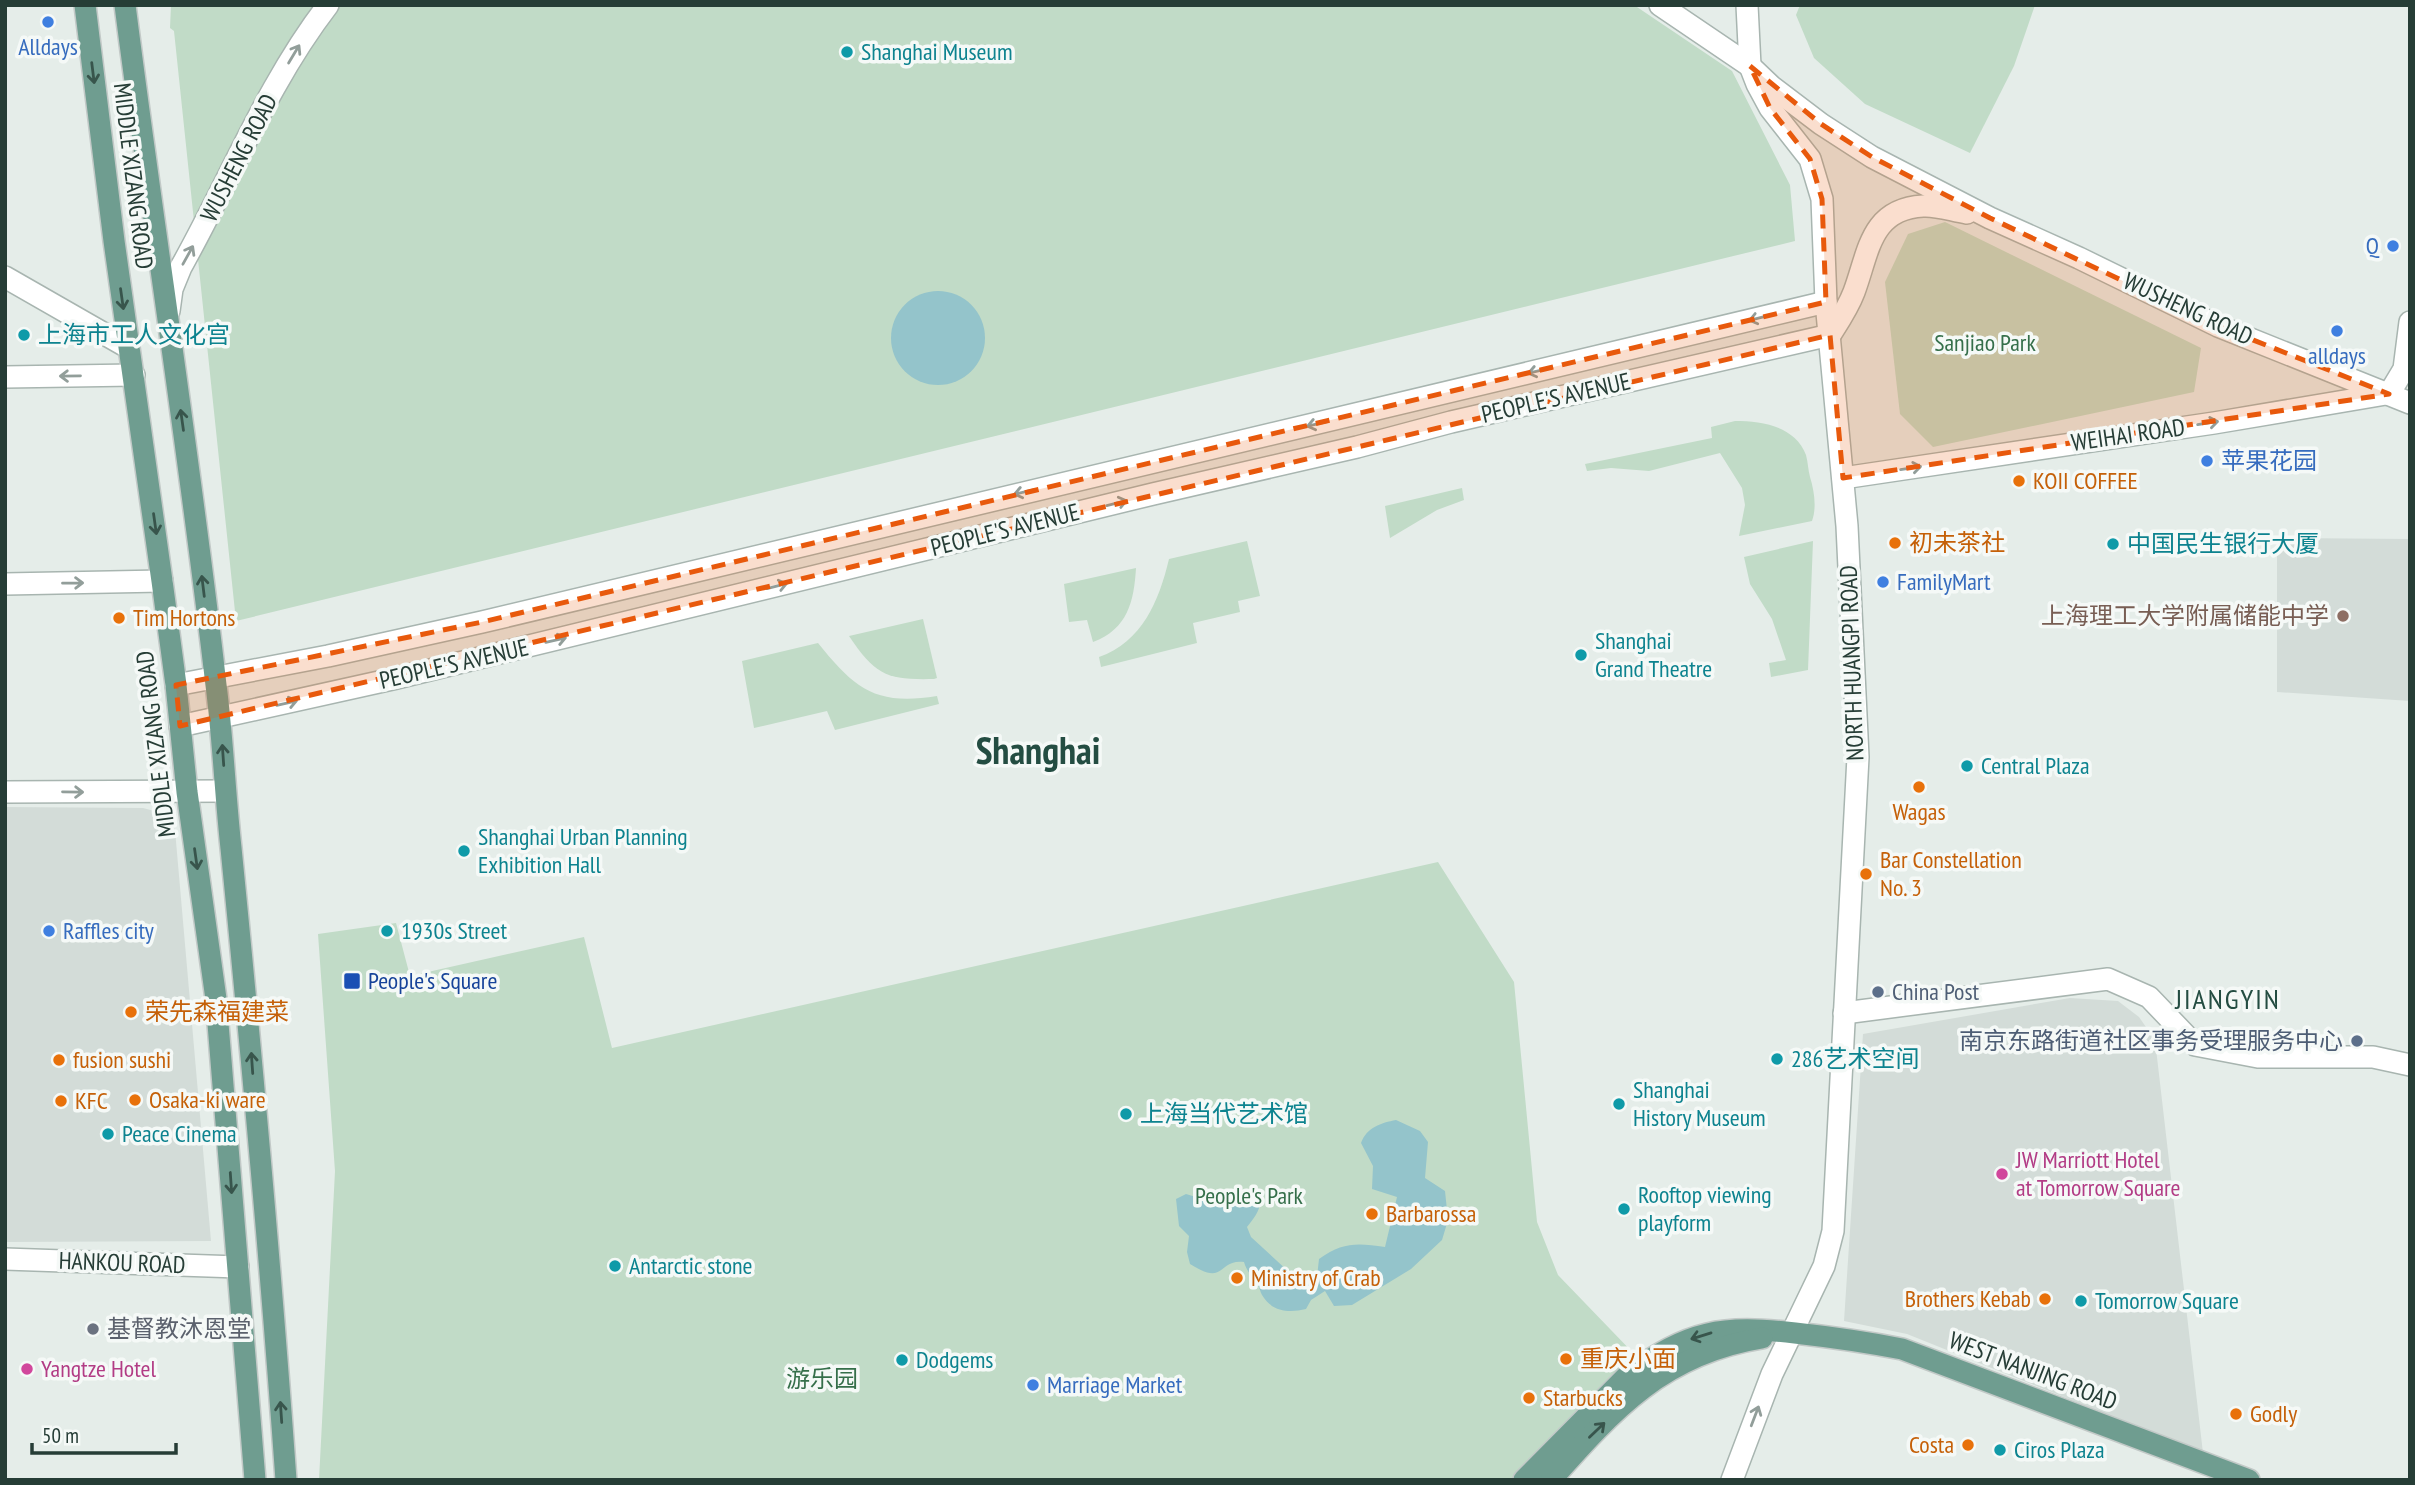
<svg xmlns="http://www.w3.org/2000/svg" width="2415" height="1485" font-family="'PT Sans Narrow','Noto Sans SC',sans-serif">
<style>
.built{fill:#d3dcd8}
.green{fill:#c1dbc7}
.water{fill:#94c4cb}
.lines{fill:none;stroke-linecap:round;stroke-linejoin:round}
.minor-casing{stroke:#a8b5b0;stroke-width:24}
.major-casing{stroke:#c2c9c7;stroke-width:24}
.minor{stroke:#fff;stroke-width:21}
.major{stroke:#6f9d90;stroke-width:21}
.oneway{stroke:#929e9a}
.oneway2{stroke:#38554c}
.marked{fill:#e8590c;fill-opacity:0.2;stroke:#e8590c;stroke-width:5;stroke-dasharray:14 9;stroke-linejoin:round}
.shop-dot{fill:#3f7fe0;stroke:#f5f9f7;stroke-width:2.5}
.culture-dot{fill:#0f9aa8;stroke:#f5f9f7;stroke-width:2.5}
.food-dot{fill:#e8710a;stroke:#f5f9f7;stroke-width:2.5}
.education-dot{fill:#8d6e63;stroke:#f5f9f7;stroke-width:2.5}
.transit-dot{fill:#1a4fb4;stroke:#f5f9f7;stroke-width:2.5}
.service-dot{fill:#5c6f8a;stroke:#f5f9f7;stroke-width:2.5}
.hotel-dot{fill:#d1479c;stroke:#f5f9f7;stroke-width:2.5}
.worship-dot{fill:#6b7280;stroke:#f5f9f7;stroke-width:2.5}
.labels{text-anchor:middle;stroke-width:7;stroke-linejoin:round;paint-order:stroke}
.shop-label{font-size:24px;fill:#366cbe;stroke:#f5f9f7;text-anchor:start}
.culture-label{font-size:24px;fill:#0d838f;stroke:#f5f9f7;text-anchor:start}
.street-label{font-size:24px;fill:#263d36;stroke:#f5f9f7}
.park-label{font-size:24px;fill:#356f4a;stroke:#f5f9f7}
.food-label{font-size:24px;fill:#c56008;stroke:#f5f9f7;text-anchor:start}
.education-label{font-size:24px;fill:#785e54;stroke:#f5f9f7;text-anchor:end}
.transit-label{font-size:24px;fill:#164399;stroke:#f5f9f7;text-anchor:start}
.service-label{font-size:24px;fill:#4e5e75;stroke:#f5f9f7;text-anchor:start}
.hotel-label{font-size:24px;fill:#b23c85;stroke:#f5f9f7;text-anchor:start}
.worship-label{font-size:24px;fill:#5b616d;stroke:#f5f9f7;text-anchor:start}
.quarter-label{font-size:28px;letter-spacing:2px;fill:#244d42;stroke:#f5f9f7}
.town-label{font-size:38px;font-weight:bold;fill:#244d42;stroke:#f5f9f7}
</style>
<rect width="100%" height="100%" fill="#e5ede9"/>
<g class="built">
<polygon points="2277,538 2410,539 2410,701 2277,692"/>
<polygon points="5,807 143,808 158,812 168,819 175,830 211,1241 5,1242"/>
<polygon points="2070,998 2118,1001 2139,1017 2155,1040 2203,1453 1907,1334 1844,1321 1863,1034"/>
</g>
<g class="green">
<polygon points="171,5 1634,5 1732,71 1790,185 1795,241 236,621 174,31 170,28"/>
<polygon points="1800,5 2035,5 2014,66 1970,153 1865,104 1814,58 1796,15"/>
<polygon points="1945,222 2201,348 2194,392 1933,447 1900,414 1885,282 1908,234"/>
<path d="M1735,421C1762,421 1795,426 1806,455C1808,462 1808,470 1810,477C1814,490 1817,507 1812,521L1739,536L1745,505L1742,488L1720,453L1649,471L1611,468L1587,471L1585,464L1712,438L1711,427Z"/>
<polygon points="1462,488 1464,500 1437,510 1390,538 1385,506"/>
<path d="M1247,541L1260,596L1238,601L1240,612L1193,623L1197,643L1101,667L1099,657C1142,642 1159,601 1169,559Z"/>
<polygon points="1813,541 1808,670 1771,677 1769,663 1786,660 1772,619 1750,584 1744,557"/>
<path d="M1136,568C1134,601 1128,629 1093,642L1087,620L1069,622L1064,584Z"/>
<path d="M923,619L937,678L934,679C887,680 876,676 849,636Z"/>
<path d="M818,643C855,689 876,706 937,696L939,704L835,730L827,711L754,728L742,661Z"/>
<polygon points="1438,862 1514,982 1537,1222 1558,1275 1637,1357 1514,1480 319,1480 335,1171 318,934 396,923 410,976 584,937 612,1048"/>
</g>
<g class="water">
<circle cx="938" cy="338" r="47"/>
<path d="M1396,1120L1420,1131L1428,1142L1425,1178L1445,1191L1448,1220L1442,1240L1411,1269L1352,1305L1334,1306L1325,1291L1311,1300L1306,1309C1289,1313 1272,1312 1262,1295C1260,1292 1260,1288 1258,1285C1253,1275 1248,1275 1244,1262C1217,1259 1226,1287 1190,1264L1187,1252L1189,1236L1179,1226L1176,1199L1186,1194C1204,1198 1221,1215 1232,1192L1246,1191L1259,1196C1263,1208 1254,1218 1247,1227L1251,1237L1302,1284L1313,1283L1317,1277L1319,1259C1343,1242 1357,1243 1385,1247L1397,1197L1372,1189L1373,1166L1361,1143C1367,1127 1381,1123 1396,1120Z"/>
</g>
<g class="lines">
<g class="minor-casing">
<g id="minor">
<polyline points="1660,5 1750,66 1771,86 1821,124 1872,157 1990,218 2079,258 2218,326 2410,403"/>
<polyline points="5,277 129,348"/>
<path d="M169,311L172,289L181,267C230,180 267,84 328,5"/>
<path d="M1830,335C1839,321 1848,308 1854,292C1869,252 1870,209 1923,206C1937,205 1953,211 1967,213"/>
<polyline points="5,377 134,375"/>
<polyline points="2389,394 2404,369 2410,322"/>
<polyline points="1843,478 2214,423 2386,394"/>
<polyline points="5,584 162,581"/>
<polyline points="176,685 328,656 482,622 1826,302"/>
<polyline points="180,726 397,678 1153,494 1357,447 1451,422 1830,335"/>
<polyline points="5,792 225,791"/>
<polyline points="1844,1013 2108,979 2149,997 2195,1045 2258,1057 2373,1057 2410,1065"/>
<polyline points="5,1259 238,1267"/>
<polyline points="1732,1480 1772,1374 1824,1266 1833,1231 1858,757 1847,526 1826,302 1822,199 1810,159 1770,108 1757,84 1750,66 1747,5"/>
</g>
</g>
<g class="major-casing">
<g id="major">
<polyline points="85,5 114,241 162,581 176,685 187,792 216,999 255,1480"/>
<path d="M125,5C154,232 190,458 216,685C223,739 225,794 231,848C252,1059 271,1269 286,1480"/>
<path d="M1524,1480L1628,1375C1687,1330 1723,1325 1795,1333C1831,1337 1866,1342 1902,1349L2249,1480"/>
<path d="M1551,1480C1614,1409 1663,1354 1762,1338"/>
</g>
</g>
<use href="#minor" class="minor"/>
<use href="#major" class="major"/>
</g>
<defs><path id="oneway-shaft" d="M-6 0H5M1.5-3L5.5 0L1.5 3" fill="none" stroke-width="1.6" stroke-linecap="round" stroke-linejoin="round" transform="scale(1.75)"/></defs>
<g class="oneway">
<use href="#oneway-shaft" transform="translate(294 54) rotate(-59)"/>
<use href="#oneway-shaft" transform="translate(188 255) rotate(-61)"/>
<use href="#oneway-shaft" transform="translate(1759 318) rotate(166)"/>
<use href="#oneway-shaft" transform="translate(1538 371) rotate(167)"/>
<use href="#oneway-shaft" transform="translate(70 376) rotate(179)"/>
<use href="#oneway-shaft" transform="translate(2208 423) rotate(-9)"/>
<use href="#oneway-shaft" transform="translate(1317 424) rotate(167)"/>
<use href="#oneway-shaft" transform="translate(1911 468) rotate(-9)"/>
<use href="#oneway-shaft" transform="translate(1024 492) rotate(167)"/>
<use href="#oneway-shaft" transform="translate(1117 503) rotate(-14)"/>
<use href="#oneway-shaft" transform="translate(73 583) rotate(-1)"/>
<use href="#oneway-shaft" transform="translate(777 586) rotate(-14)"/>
<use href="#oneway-shaft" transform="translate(556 640) rotate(-13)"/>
<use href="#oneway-shaft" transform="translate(287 703) rotate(-13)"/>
<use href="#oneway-shaft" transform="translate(73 792) rotate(1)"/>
<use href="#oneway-shaft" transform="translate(1755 1416) rotate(-69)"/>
</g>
<g class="oneway2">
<use href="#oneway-shaft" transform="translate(93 73) rotate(83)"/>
<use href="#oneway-shaft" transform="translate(122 299) rotate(82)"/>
<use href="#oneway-shaft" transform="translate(182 420) rotate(-98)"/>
<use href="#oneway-shaft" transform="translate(155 524) rotate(82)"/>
<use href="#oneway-shaft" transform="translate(203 586) rotate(-97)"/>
<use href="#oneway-shaft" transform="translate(223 755) rotate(-94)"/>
<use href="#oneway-shaft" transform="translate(196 859) rotate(82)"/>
<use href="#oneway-shaft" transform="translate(252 1063) rotate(-94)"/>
<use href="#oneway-shaft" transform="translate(231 1183) rotate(86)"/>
<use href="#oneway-shaft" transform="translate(1701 1336) rotate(163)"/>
<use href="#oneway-shaft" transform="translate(281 1412) rotate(-94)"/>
<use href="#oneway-shaft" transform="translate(1597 1430) rotate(-44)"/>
</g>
<path class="marked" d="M1750,66L1821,124L1872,157L1990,218L2218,326L2389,394L1843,478L1830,335L180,726L176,685L482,622L1826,302L1822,199L1810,159L1770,108Z"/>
<g class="shop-dot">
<circle cx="48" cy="22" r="7"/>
<circle cx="2393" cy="246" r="7"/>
<circle cx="2337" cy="331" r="7"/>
<circle cx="2207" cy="461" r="7"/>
<circle cx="1883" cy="582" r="7"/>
<circle cx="49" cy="931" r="7"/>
<circle cx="1033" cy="1385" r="7"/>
</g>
<g class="culture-dot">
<circle cx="847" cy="52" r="7"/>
<circle cx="24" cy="335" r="7"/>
<circle cx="2113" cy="544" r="7"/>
<circle cx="1581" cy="655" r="7"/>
<circle cx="1967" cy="766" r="7"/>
<circle cx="464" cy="851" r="7"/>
<circle cx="387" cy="931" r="7"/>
<circle cx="1777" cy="1059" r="7"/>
<circle cx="1619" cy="1104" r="7"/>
<circle cx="1126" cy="1114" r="7"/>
<circle cx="108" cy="1134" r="7"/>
<circle cx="1624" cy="1209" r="7"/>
<circle cx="615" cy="1266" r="7"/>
<circle cx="2081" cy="1301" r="7"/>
<circle cx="902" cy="1360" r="7"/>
<circle cx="2000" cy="1450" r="7"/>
</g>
<g class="food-dot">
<circle cx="2019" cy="481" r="7"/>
<circle cx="1895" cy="543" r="7"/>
<circle cx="119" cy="618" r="7"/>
<circle cx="1919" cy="787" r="7"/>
<circle cx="1866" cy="874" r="7"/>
<circle cx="131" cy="1012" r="7"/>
<circle cx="59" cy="1060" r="7"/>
<circle cx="135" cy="1100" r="7"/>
<circle cx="61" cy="1101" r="7"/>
<circle cx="1372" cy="1214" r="7"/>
<circle cx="1237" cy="1278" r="7"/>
<circle cx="2045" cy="1299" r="7"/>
<circle cx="1566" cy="1359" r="7"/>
<circle cx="1529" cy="1398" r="7"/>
<circle cx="2236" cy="1414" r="7"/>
<circle cx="1968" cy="1445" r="7"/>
</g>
<circle class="education-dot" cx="2343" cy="616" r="7"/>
<rect class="transit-dot" x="343" y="972" width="18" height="18" rx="3.5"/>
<g class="service-dot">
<circle cx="1878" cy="992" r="7"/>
<circle cx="2357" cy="1041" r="7"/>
</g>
<g class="hotel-dot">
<circle cx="2002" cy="1174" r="7"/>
<circle cx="27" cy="1369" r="7"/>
</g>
<circle class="worship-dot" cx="93" cy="1329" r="7"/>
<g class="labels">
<g class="shop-label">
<text x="48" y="55" text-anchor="middle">Alldays</text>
<text x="2379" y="254" text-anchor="end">Q</text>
<text x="2337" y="364" text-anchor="middle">alldays</text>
<text x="2221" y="469">苹果花园</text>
<text x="1897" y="590">FamilyMart</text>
<text x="63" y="939">Raffles city</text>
<text x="1047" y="1393">Marriage Market</text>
</g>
<g class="culture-label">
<text x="861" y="60">Shanghai Museum</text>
<text x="38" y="343">上海市工人文化宫</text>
<text x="2127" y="552">中国民生银行大厦</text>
<text x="1595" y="649">Shanghai<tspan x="1595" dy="28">Grand Theatre</tspan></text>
<text x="1981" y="774">Central Plaza</text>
<text x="478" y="845">Shanghai Urban Planning<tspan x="478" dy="28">Exhibition Hall</tspan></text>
<text x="401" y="939">1930s Street</text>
<text x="1791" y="1067">286艺术空间</text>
<text x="1633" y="1098">Shanghai<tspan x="1633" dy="28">History Museum</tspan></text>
<text x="1140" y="1122">上海当代艺术馆</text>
<text x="122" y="1142">Peace Cinema</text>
<text x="1638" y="1203">Rooftop viewing<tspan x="1638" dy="28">playform</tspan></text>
<text x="629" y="1274">Antarctic stone</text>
<text x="2095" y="1309">Tomorrow Square</text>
<text x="916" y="1368">Dodgems</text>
<text x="2014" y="1458">Ciros Plaza</text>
</g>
<g class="street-label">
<text transform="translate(239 158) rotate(-63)" y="8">WUSHENG ROAD</text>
<text transform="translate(133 176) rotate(83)" y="8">MIDDLE XIZANG ROAD</text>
<text transform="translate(2188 309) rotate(25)" y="8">WUSHENG ROAD</text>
<text transform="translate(1556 398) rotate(-13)" y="8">PEOPLE'S AVENUE</text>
<text transform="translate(2128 435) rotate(-8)" y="8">WEIHAI ROAD</text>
<text transform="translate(1005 530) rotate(-14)" y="8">PEOPLE'S AVENUE</text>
<text transform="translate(1852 663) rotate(-92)" y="8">NORTH HUANGPI ROAD</text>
<text transform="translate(454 664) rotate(-13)" y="8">PEOPLE'S AVENUE</text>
<text transform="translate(156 744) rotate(-97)" y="8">MIDDLE XIZANG ROAD</text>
<text transform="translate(122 1263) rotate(2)" y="8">HANKOU ROAD</text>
<text transform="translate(2033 1371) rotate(21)" y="8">WEST NANJING ROAD</text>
</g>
<g class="park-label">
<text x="1985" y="351">Sanjiao Park</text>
<text x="1249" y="1204">People's Park</text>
<text x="822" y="1387">游乐园</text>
</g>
<g class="food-label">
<text x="2033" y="489">KOII COFFEE</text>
<text x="1909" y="551">初未茶社</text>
<text x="133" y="626">Tim Hortons</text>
<text x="1919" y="820" text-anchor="middle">Wagas</text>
<text x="1880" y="868">Bar Constellation<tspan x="1880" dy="28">No. 3</tspan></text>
<text x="145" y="1020">荣先森福建菜</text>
<text x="73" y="1068">fusion sushi</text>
<text x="149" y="1108">Osaka-ki ware</text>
<text x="75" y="1109">KFC</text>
<text x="1386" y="1222">Barbarossa</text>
<text x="1251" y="1286">Ministry of Crab</text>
<text x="2031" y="1307" text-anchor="end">Brothers Kebab</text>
<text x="1580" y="1367">重庆小面</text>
<text x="1543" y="1406">Starbucks</text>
<text x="2250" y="1422">Godly</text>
<text x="1954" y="1453" text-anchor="end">Costa</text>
</g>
<g class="education-label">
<text x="2329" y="624">上海理工大学附属储能中学</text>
</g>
<g class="transit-label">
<text x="368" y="989">People's Square</text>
</g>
<g class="service-label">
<text x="1892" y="1000">China Post</text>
<text x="2343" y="1049" text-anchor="end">南京东路街道社区事务受理服务中心</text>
</g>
<g class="hotel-label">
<text x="2016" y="1168">JW Marriott Hotel<tspan x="2016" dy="28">at Tomorrow Square</tspan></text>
<text x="41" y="1377">Yangtze Hotel</text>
</g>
<g class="worship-label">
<text x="107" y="1337">基督教沐恩堂</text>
</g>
<g class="quarter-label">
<text x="2228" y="1009">JIANGYIN</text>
</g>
<g class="town-label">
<text x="1038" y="764">Shanghai</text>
</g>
</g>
<rect width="2415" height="1485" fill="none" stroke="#263d36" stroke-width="14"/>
<path d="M32 1443v10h144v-10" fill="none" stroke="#263d36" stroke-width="3.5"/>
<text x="42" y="1443" font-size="21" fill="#263d36" stroke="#f5f9f7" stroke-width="5" paint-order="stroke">50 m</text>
</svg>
